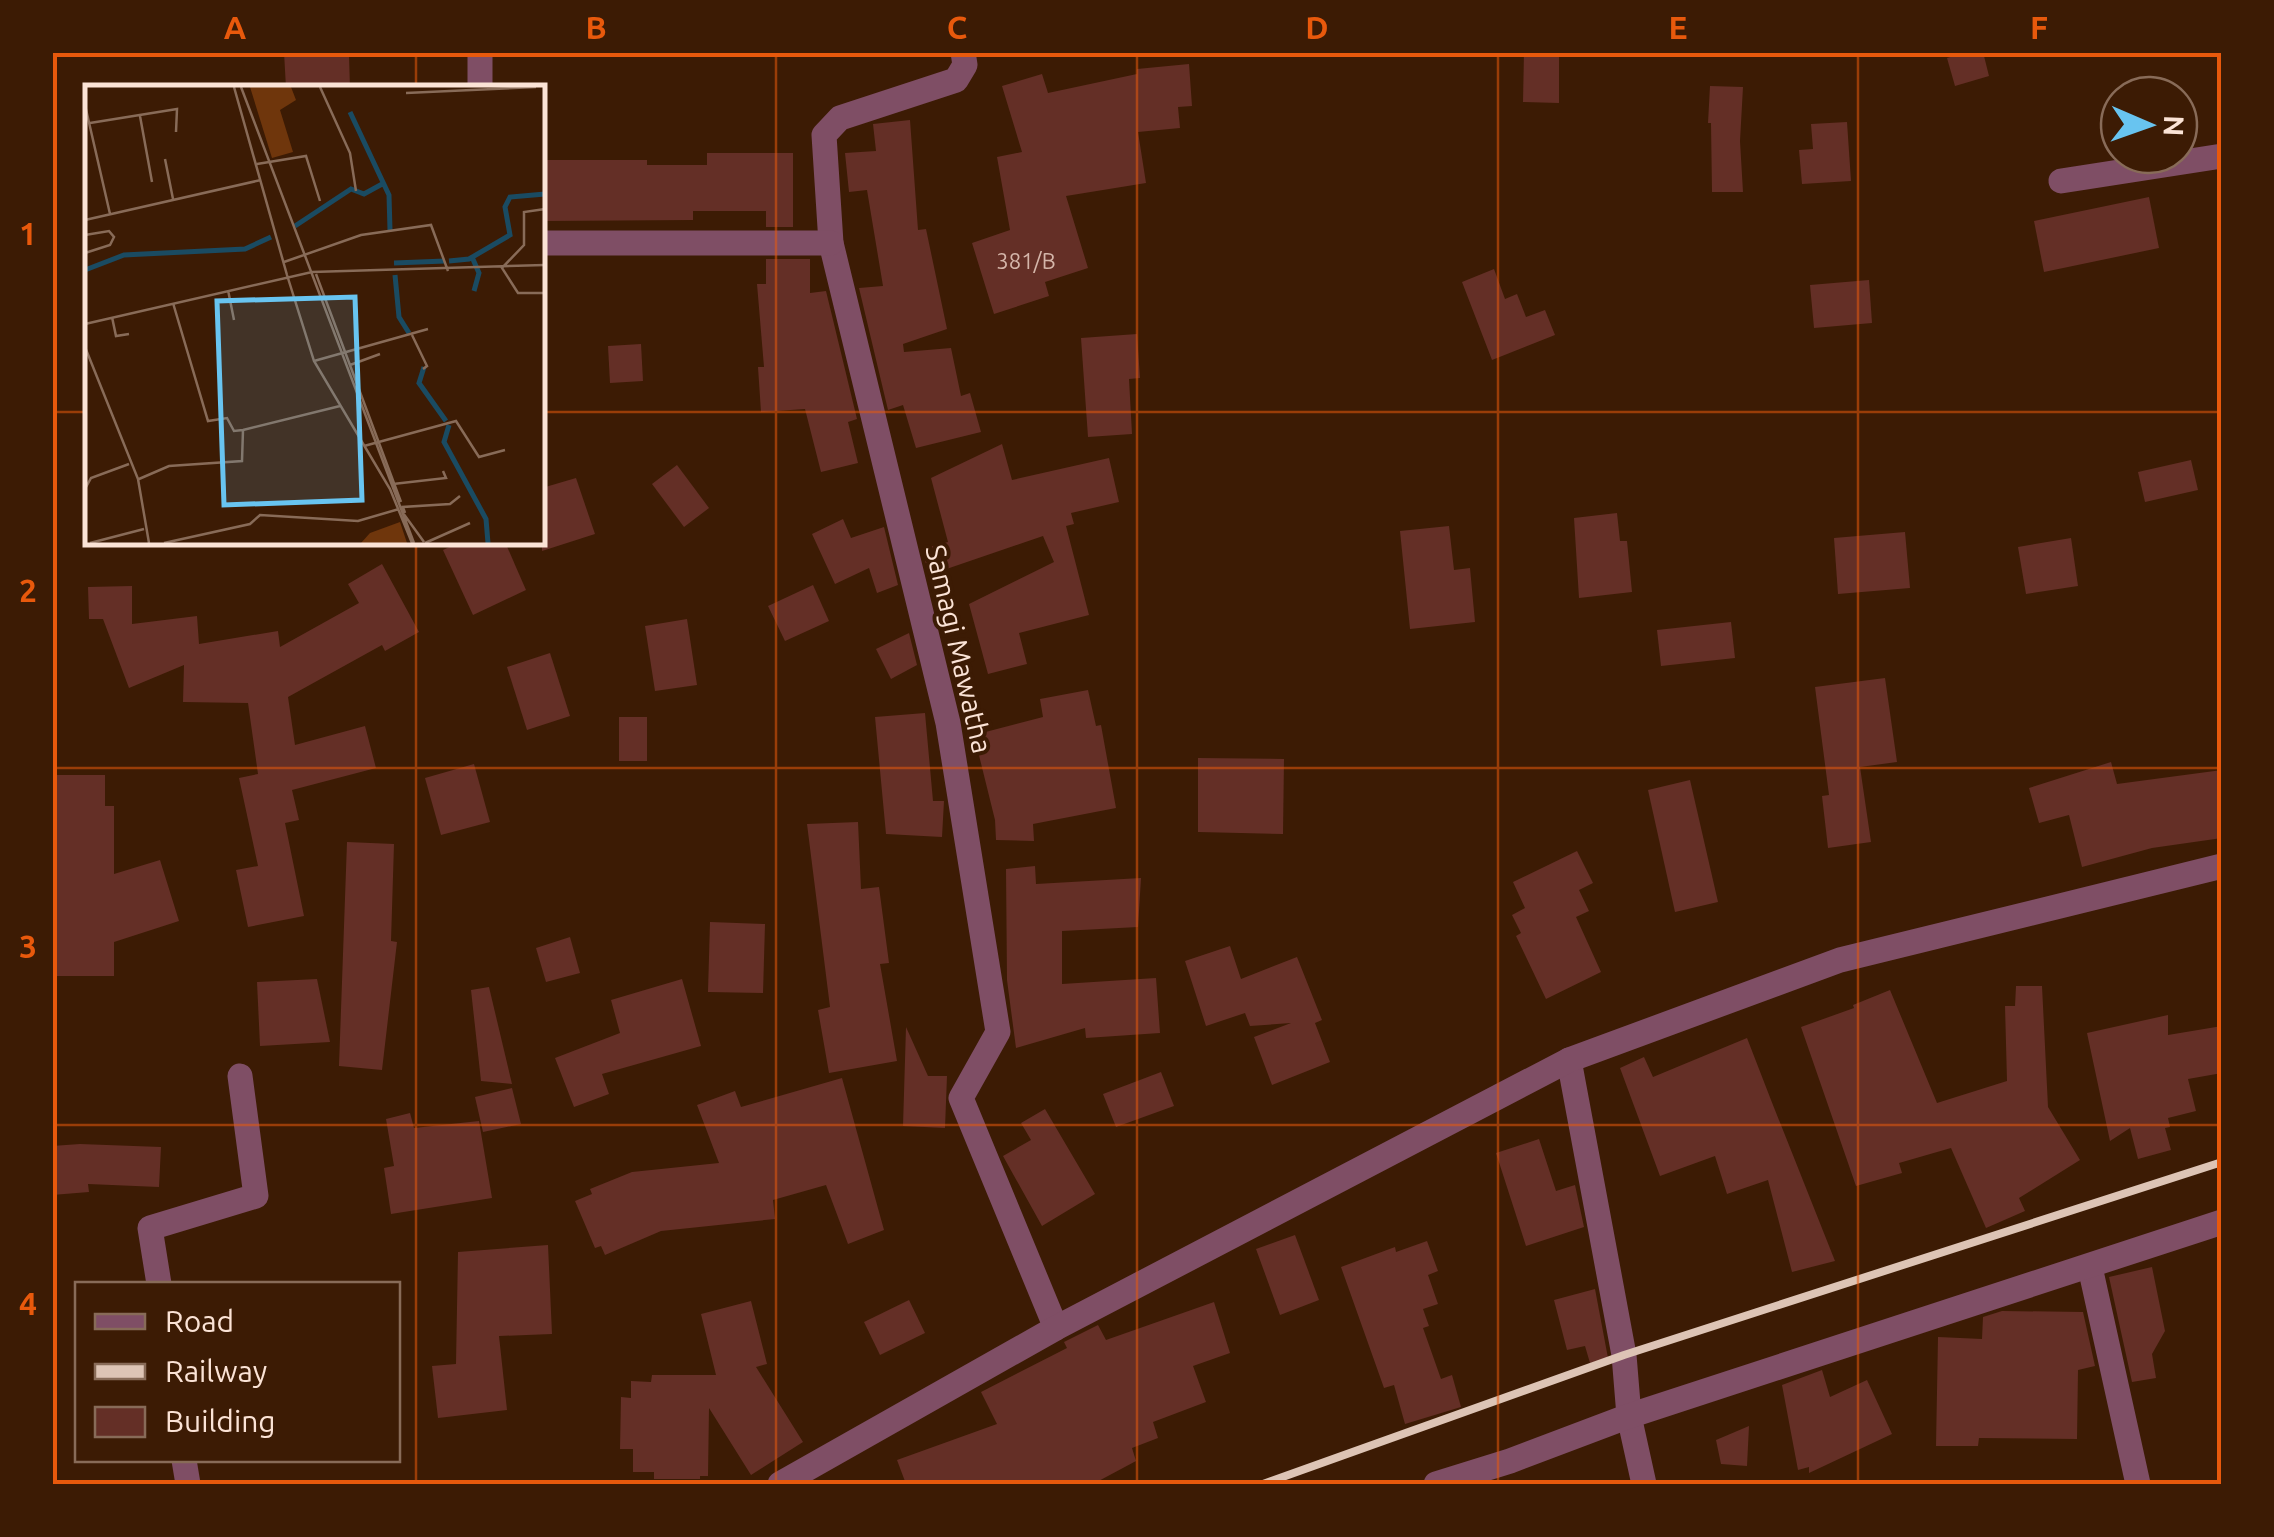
<svg xmlns="http://www.w3.org/2000/svg" width="2274" height="1537" font-family="Ubuntu,sans-serif">
<style>
.building{fill:#642f26}
.lines{fill:none;stroke-linecap:round;stroke-linejoin:round}
.minor{stroke:#7f4e65;stroke-width:25}
.rail{stroke:#ddc4b5;stroke-width:8}
.grid{fill:none;stroke:#e8590c;stroke-width:2.5;stroke-opacity:0.55}
.labels{text-anchor:middle;stroke-width:8;stroke-linejoin:round;paint-order:stroke}
.number-label{font-size:22px;fill:#d5b6aa}
.street-label{font-size:28px;fill:#fbe3d6;stroke:#3c1b04}
.inset-river{fill:none;stroke:#1a4b62;stroke-width:5}
.inset-road{fill:none;stroke:#886b58;stroke-width:2.5}
.view{fill:#68c4f0;fill-opacity:0.15;stroke:#68c4f0;stroke-width:5}
.inset-edge{fill:none;stroke:#fbe3d6;stroke-width:5}
.neatline{fill:none;stroke:#e8590c;stroke-width:4}
.grid-label{font-size:32px;text-anchor:middle;font-weight:bold;fill:#e8590c}
</style>
<rect width="100%" height="100%" fill="#3c1b04"/>
<g class="building">
<polygon points="284,52 336,52 337,57 349,56 350,88 286,88"/>
<polygon points="1524,52 1559,52 1559,103 1523,102"/>
<polygon points="1966,52 1983,52 1989,76 1955,86 1947,58"/>
<polygon points="1189,64 1192,106 1178,107 1180,128 1138,132 1146,183 1066,196 1088,268 1045,282 1049,296 994,314 972,243 1010,230 997,157 1022,152 1002,86 1042,74 1048,93 1137,74 1137,69"/>
<polygon points="1710,86 1743,87 1740,141 1743,192 1712,192 1711,123 1708,123"/>
<polygon points="910,120 918,230 926,229 947,329 903,344 904,352 951,348 961,396 970,393 981,432 916,448 903,405 888,410 859,288 883,286 867,190 849,192 845,153 876,151 873,124"/>
<polygon points="1847,122 1851,181 1802,184 1799,150 1813,149 1811,124"/>
<polygon points="707,153 793,153 793,227 766,227 766,211 693,211 693,220 542,221 542,160 647,160 647,165 707,165"/>
<polygon points="2149,197 2159,248 2044,272 2034,221"/>
<polygon points="766,259 810,259 810,293 826,291 857,419 848,422 858,463 821,472 805,409 761,412 758,367 764,367 757,284 766,284"/>
<polygon points="1494,269 1505,299 1517,294 1526,317 1545,310 1555,335 1492,360 1462,282"/>
<polygon points="1869,280 1872,323 1814,328 1810,285"/>
<polygon points="1137,334 1140,378 1129,379 1132,434 1088,437 1081,338"/>
<polygon points="641,344 643,381 610,383 608,346"/>
<polygon points="1002,444 1012,480 1109,458 1119,502 1071,513 1074,524 1066,526 1089,615 1019,633 1027,664 988,674 969,604 1054,562 1043,536 929,575 922,549 948,542 931,478"/>
<polygon points="2191,460 2198,490 2145,502 2138,472"/>
<polygon points="677,465 709,508 684,527 652,484"/>
<polygon points="576,478 595,534 542,551 542,488"/>
<polygon points="1617,513 1620,541 1627,541 1632,592 1579,598 1574,518"/>
<polygon points="843,519 851,538 884,527 898,585 877,593 869,568 835,584 812,534"/>
<polygon points="1449,526 1454,570 1470,568 1475,622 1410,629 1400,531"/>
<polygon points="1905,532 1910,588 1838,594 1834,538"/>
<polygon points="2071,538 2078,586 2026,594 2018,547"/>
<polygon points="460,542 505,542 526,590 473,615 443,550"/>
<polygon points="382,564 419,632 385,651 382,645 288,697 295,745 365,726 376,768 292,790 299,820 285,823 304,916 248,927 236,870 258,866 239,778 258,774 248,703 183,702 184,665 129,688 103,619 89,619 88,587 132,586 132,624 197,616 199,644 278,631 280,647 359,603 348,584"/>
<polygon points="813,585 829,621 785,641 768,606"/>
<polygon points="687,619 697,685 655,691 645,626"/>
<polygon points="1731,622 1735,658 1661,666 1657,630"/>
<polygon points="909,633 917,665 891,679 876,649"/>
<polygon points="550,653 570,716 527,730 507,667"/>
<polygon points="1885,678 1897,762 1860,767 1871,842 1828,848 1822,796 1829,795 1815,687"/>
<polygon points="1088,690 1096,726 1101,725 1116,808 1033,824 1034,841 996,840 995,820 974,735 1043,717 1040,699"/>
<polygon points="925,713 933,801 944,801 942,837 886,834 875,717"/>
<rect x="619" y="717" width="28" height="44"/>
<polygon points="1198,758 1284,759 1283,834 1198,832"/>
<polygon points="2111,762 2117,784 2222,770 2222,838 2152,848 2082,867 2069,815 2039,823 2029,788"/>
<polygon points="474,764 490,822 441,835 425,778"/>
<polygon points="52,775 105,775 105,806 114,806 114,874 160,860 179,921 114,942 114,976 52,976"/>
<polygon points="1690,780 1718,902 1675,912 1648,790"/>
<polygon points="858,822 861,889 879,887 889,963 880,964 897,1061 829,1073 818,1010 830,1007 807,824"/>
<polygon points="347,842 394,844 391,941 397,942 382,1070 339,1066"/>
<polygon points="1577,851 1593,883 1579,890 1589,911 1576,917 1601,972 1546,999 1516,936 1521,933 1512,915 1525,908 1513,882"/>
<polygon points="1035,866 1036,884 1141,878 1138,927 1062,931 1062,984 1156,978 1160,1033 1086,1038 1085,1028 1016,1048 1007,980 1006,869"/>
<polygon points="710,922 765,924 763,993 708,992"/>
<polygon points="570,937 580,973 546,982 536,948"/>
<polygon points="1230,946 1241,979 1297,957 1322,1020 1315,1023 1330,1062 1272,1085 1254,1037 1291,1023 1250,1026 1245,1013 1206,1026 1185,961"/>
<polygon points="317,979 330,1042 260,1046 257,982"/>
<polygon points="682,979 701,1046 602,1074 609,1094 574,1107 555,1058 620,1033 611,1000"/>
<polygon points="2016,986 2042,986 2048,1107 2080,1160 2019,1198 2025,1211 1986,1228 1951,1148 1899,1163 1902,1173 1856,1186 1801,1027 1854,1008 1853,1005 1890,990 1937,1103 2007,1081 2005,1006 2015,1006"/>
<polygon points="489,987 512,1084 481,1081 471,990"/>
<polygon points="2168,1015 2168,1035 2222,1026 2222,1073 2188,1079 2196,1111 2168,1118 2170,1127 2165,1128 2171,1150 2138,1159 2130,1128 2110,1141 2087,1033"/>
<polygon points="906,1027 928,1076 947,1076 945,1128 903,1126"/>
<polygon points="1747,1038 1771,1100 1835,1261 1792,1272 1768,1180 1727,1194 1715,1156 1660,1176 1620,1068 1644,1057 1653,1077"/>
<polygon points="1161,1072 1174,1106 1116,1127 1103,1094"/>
<polygon points="842,1078 884,1230 848,1244 826,1185 773,1200 775,1219 661,1231 605,1255 601,1246 595,1248 575,1201 592,1194 590,1189 632,1172 719,1163 697,1105 735,1091 741,1107"/>
<polygon points="512,1088 521,1124 483,1132 475,1097"/>
<polygon points="1045,1109 1095,1194 1042,1226 1003,1156 1031,1140 1021,1123"/>
<polygon points="410,1113 414,1128 479,1121 492,1198 391,1214 384,1168 394,1166 386,1119"/>
<polygon points="1539,1139 1556,1191 1575,1185 1584,1227 1526,1246 1496,1153"/>
<polygon points="80,1144 161,1147 159,1187 88,1184 89,1192 52,1195 52,1146"/>
<polygon points="1295,1235 1319,1300 1280,1315 1256,1249"/>
<polygon points="1427,1241 1438,1271 1428,1275 1438,1304 1423,1309 1429,1326 1423,1328 1441,1379 1452,1375 1461,1407 1405,1424 1394,1385 1384,1388 1341,1267 1395,1247 1396,1252"/>
<polygon points="548,1245 552,1334 499,1336 507,1410 438,1418 432,1366 456,1364 458,1252"/>
<polygon points="2152,1267 2165,1331 2152,1354 2156,1378 2132,1382 2109,1277"/>
<polygon points="1595,1289 1608,1358 1590,1363 1585,1346 1567,1350 1554,1300"/>
<polygon points="909,1300 925,1333 880,1355 864,1322"/>
<polygon points="751,1301 767,1364 756,1367 803,1442 751,1475 709,1408 708,1476 700,1476 700,1479 654,1479 654,1472 633,1472 633,1449 620,1449 621,1397 631,1398 631,1381 651,1382 652,1375 716,1375 701,1314"/>
<polygon points="1214,1302 1230,1353 1193,1366 1206,1402 1153,1422 1158,1438 1132,1448 1136,1461 1093,1484 906,1484 897,1460 997,1424 981,1392 1067,1348 1064,1342 1098,1325 1106,1340"/>
<polygon points="2002,1311 2083,1312 2095,1366 2078,1370 2077,1439 1979,1438 1978,1446 1936,1446 1938,1337 1982,1339 1983,1317"/>
<polygon points="1822,1370 1830,1397 1867,1380 1892,1434 1809,1473 1809,1467 1798,1470 1782,1385"/>
<polygon points="1749,1426 1747,1466 1721,1464 1716,1440"/>
</g>
<g class="lines">
<g class="minor">
<polyline points="480,52 480,88"/>
<polyline points="963,52 965,65 956,80 840,118 824,135 831,243 948,723 998,1032 961,1098 1056,1328"/>
<polyline points="2061,181 2222,156"/>
<polyline points="542,243 831,243"/>
<polyline points="1569,1060 1624,1355 1629,1416 1644,1484"/>
<polyline points="2090,1267 2138,1484"/>
<polyline points="159,1284 150,1228 256,1196 240,1076"/>
<polyline points="184,1460 188,1484"/>
<polyline points="780,1484 1056,1328 1569,1060 1840,960 2222,866"/>
<polyline points="1436,1484 1510,1461 1629,1416 2222,1222"/>
</g>
<polyline class="rail" points="1263,1484 1624,1355 2222,1162"/>
</g>
<path class="grid" d="M416,52V88M776,52V1484M1137,52V1484M1498,52V1484M1858,52V1484M52,412H88M542,412H2222M416,542V1484M52,768H2222M52,1125H2222"/>
<g class="labels">
<g class="number-label">
<text x="1026" y="269">381/B</text>
</g>
<g class="street-label">
<text transform="translate(959 649) rotate(77)" y="10">Samagi Mawatha</text>
</g>
</g>
<g transform="translate(85 85)">
<rect width="460" height="460" fill="#3c1b04"/>
<path d="M165,2H206L211,15L195,25L208,67L187,73ZM315,437L322,458H276L285,448Z" fill="#6f360c"/>
<path class="inset-river" d="M265,27L304,110L305,145M210,141L266,104L279,109L299,98M387,172L394,188L389,206M364,176L384,174L425,150L420,122L425,112L460,109M309,178L360,176M0,185L39,170L160,164L186,152M310,190L314,232L324,248M339,282L334,298L361,336M364,340L359,357L401,434L403,458"/>
<path class="inset-road" d="M149,2L202,190M156,2L329,458M235,2L265,68L271,106M321,8L451,2M0,20L25,129M55,31L67,97M5,38L92,24L91,47M80,74L88,114M172,79L221,71L235,116M460,124L439,127V160L417,183L433,208H460M0,135L176,95M0,150L24,146L29,152L25,160L0,168M199,177L276,150L346,140L363,186M231,189L316,417M202,190L229,276L305,404L327,458M143,205L149,235M88,218L123,336L142,333L149,346L158,345L255,321M27,232L31,251L44,249M0,239L227,187L460,180M327,250L342,281L338,284M0,262L53,394L64,458M229,276L343,244M265,280L295,269M279,361L371,336L394,372L420,365M54,394L84,381L157,376L158,345M308,399L361,393L358,386M0,404L6,393L44,379M318,428L339,457M320,428L318,422L365,419L375,411M5,458L59,444M79,458L165,439L175,430L273,436L314,424M340,458L385,438"/>
<path class="view" d="M270,212L277,415L139,420L132,216Z"/>
<rect width="460" height="460" class="inset-edge"/>
</g>
<rect width="2274" height="1537" fill="none" stroke="#3c1b04" stroke-width="110"/>
<rect x="75" y="1282" width="325" height="180" fill="#3c1b04" stroke="#886b58" stroke-width="2.5"/>
<rect x="95" y="1314" width="50" height="15" fill="#7f4e65" stroke="#886b58" stroke-width="2.5"/>
<text x="165" y="1332" font-size="30" fill="#fbe3d6">Road</text>
<rect x="95" y="1364" width="50" height="15" fill="#ddc4b5" stroke="#886b58" stroke-width="2.5"/>
<text x="165" y="1382" font-size="30" fill="#fbe3d6">Railway</text>
<rect x="95" y="1407" width="50" height="30" fill="#642f26" stroke="#886b58" stroke-width="2.5"/>
<text x="165" y="1432" font-size="30" fill="#fbe3d6">Building</text>
<g transform="translate(2149 125) rotate(92)"><circle r="48" fill="#3c1b04" stroke="#886b58" stroke-width="2.5"/>
<path d="M0-8L18 38L0 25L-18 38Z" fill="#68c4f0"/>
<text y="-15" font-size="28" font-weight="bold" text-anchor="middle" fill="#fbe3d6">N</text>
</g>
<rect x="55" y="55" width="2164" height="1427" class="neatline"/>
<g class="grid-label">
<text x="235" y="39">A</text>
<text x="596" y="39">B</text>
<text x="957" y="39">C</text>
<text x="1317" y="39">D</text>
<text x="1678" y="39">E</text>
<text x="2039" y="39">F</text>
<text x="28" y="245">1</text>
<text x="28" y="602">2</text>
<text x="28" y="958">3</text>
<text x="28" y="1315">4</text>
</g>
</svg>
